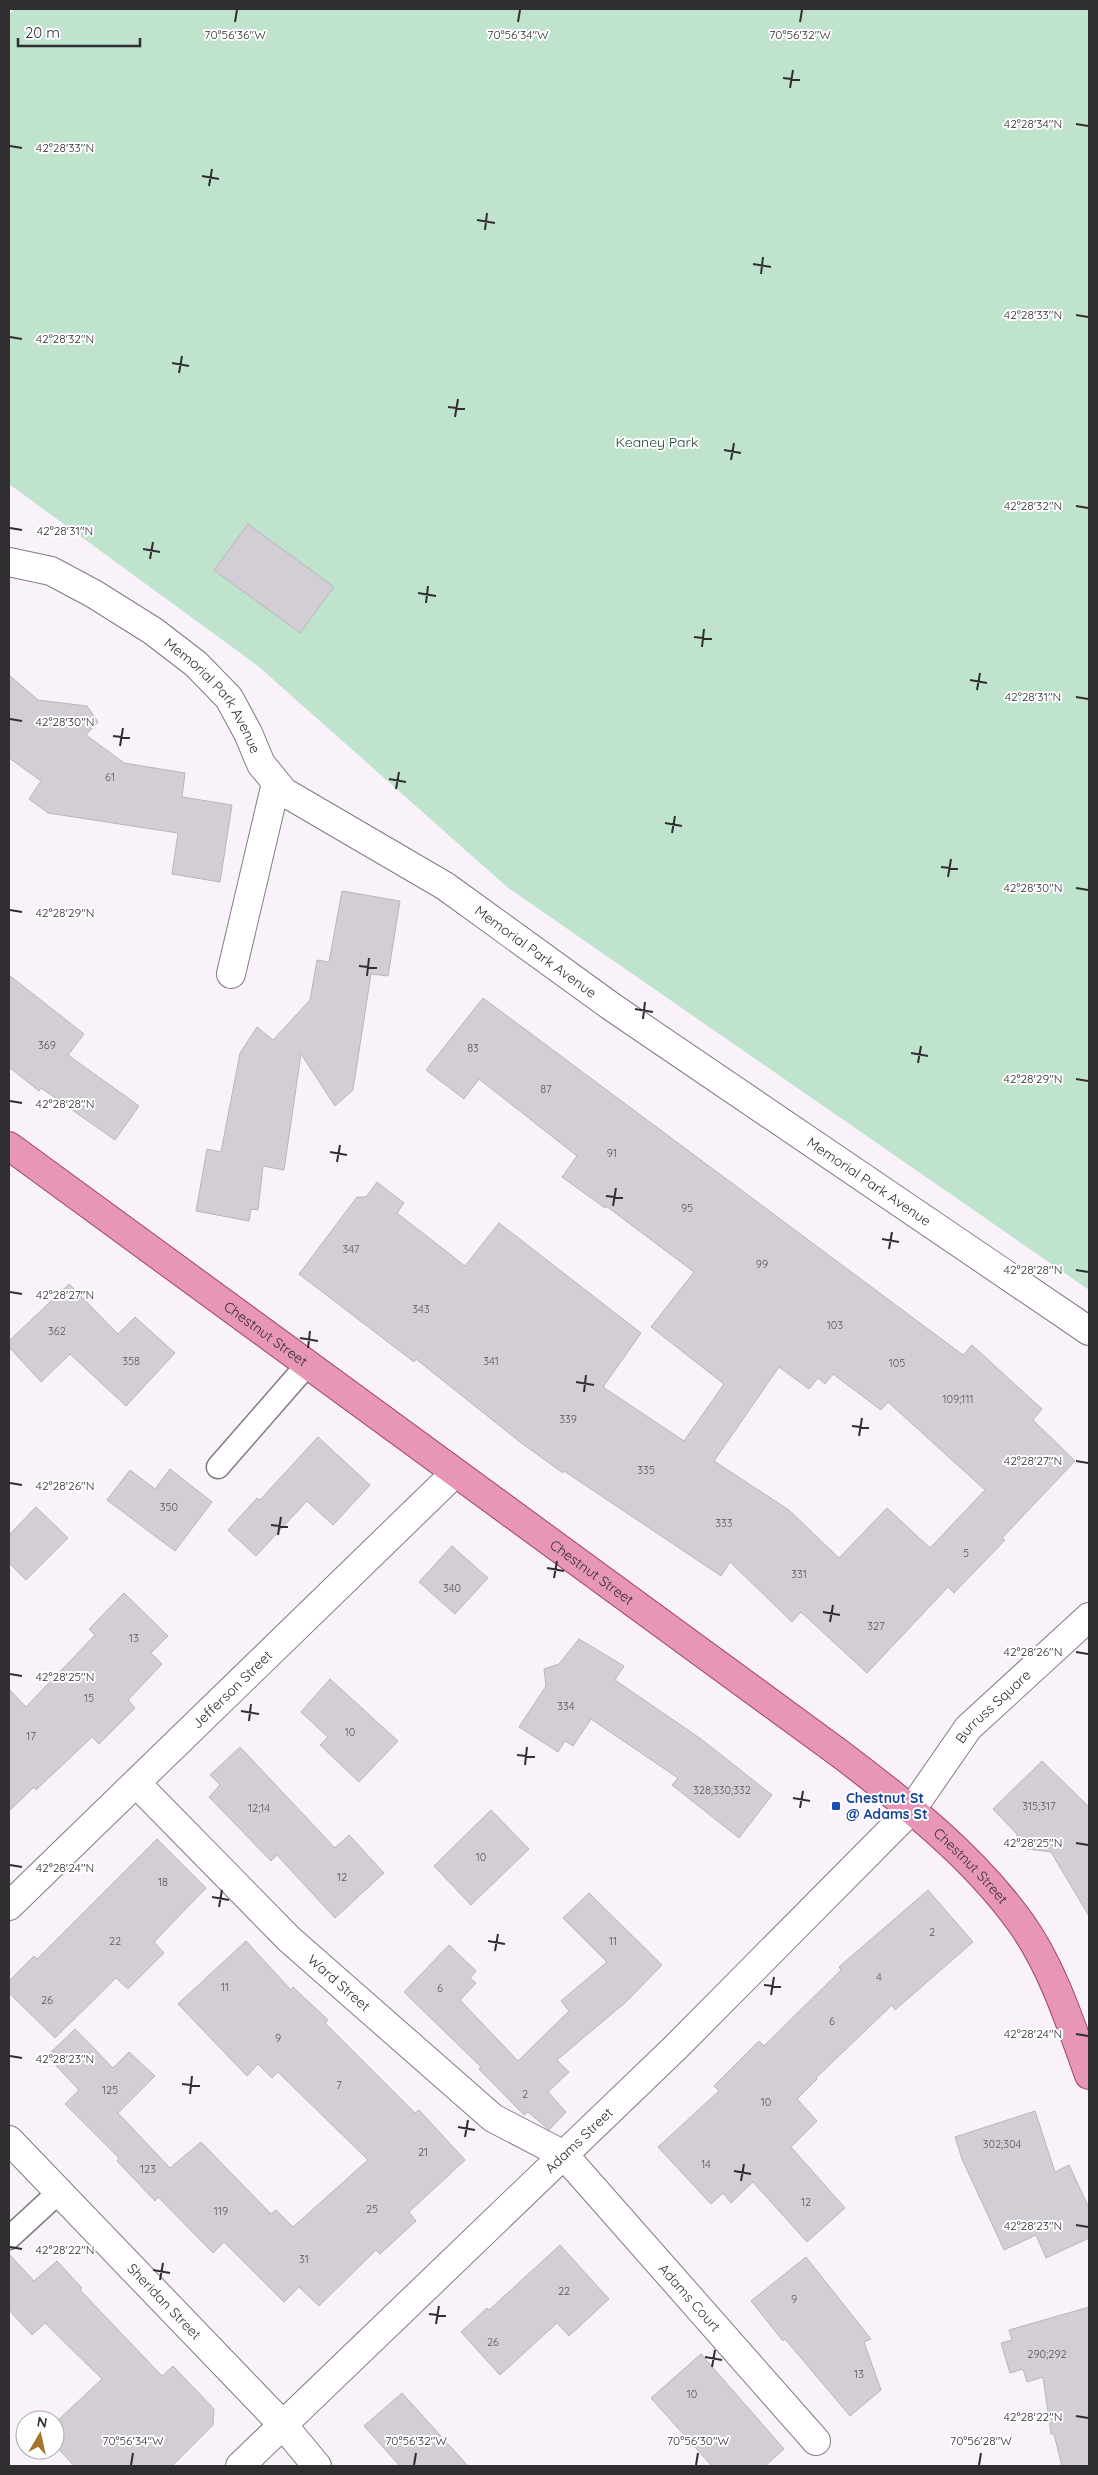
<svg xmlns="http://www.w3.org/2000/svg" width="1098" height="2475" font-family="Quicksand,sans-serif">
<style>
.green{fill:#bfe3cd}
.building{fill:#d3cdd5;stroke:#bbb4bd;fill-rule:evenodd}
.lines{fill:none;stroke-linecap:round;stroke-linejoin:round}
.lane-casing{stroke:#817b82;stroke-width:25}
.street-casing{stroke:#817b82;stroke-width:30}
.primary-casing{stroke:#9e4466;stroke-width:30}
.lane{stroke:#fff;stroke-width:22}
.street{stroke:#fff;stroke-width:28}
.primary{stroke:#e896b5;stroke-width:28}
.ticks{fill:none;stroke:#312e31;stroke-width:2}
.transit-dot{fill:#1a4fb4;stroke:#fff;stroke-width:2}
.labels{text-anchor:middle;stroke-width:4;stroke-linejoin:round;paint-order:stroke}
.number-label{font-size:11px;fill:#5a565a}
.park-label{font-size:14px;fill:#143c28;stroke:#fff}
.street-label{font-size:14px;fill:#312e31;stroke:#fff}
.transit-label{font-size:14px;font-weight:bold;fill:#164399;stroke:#fff;text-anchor:start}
.ticks-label{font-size:12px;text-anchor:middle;fill:#312e31;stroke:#fff;stroke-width:4;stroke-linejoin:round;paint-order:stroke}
</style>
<rect width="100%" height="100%" fill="#faf2fa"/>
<polygon class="green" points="15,9 1089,9 1089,1290 507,887 258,666 9,484 9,14"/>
<g class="building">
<polygon points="248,524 334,587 300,633 214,570"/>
<polygon points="9,675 38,700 87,706 98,722 86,735 124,763 185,773 182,797 232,805 220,882 172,874 178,833 48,813 29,799 41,781 9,758"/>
<polygon points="342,891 400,901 388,976 371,974 353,1090 335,1106 301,1054 284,1170 263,1166 258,1210 251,1209 249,1221 196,1211 207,1149 221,1152 240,1053 257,1027 273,1040 310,1000 317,960 329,962"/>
<polygon points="9,975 84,1034 68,1055 139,1106 115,1140 41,1088 39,1091 9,1067"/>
<path d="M483,998L963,1355L972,1345L1042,1409L1033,1420L1075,1461L1002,1538L1005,1540L954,1593L948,1587L867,1673L801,1612L792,1622L730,1562L721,1576L564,1471L563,1473L520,1442L416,1359L414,1362L299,1274L357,1197H366L377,1182L404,1203L397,1213L465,1266L499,1223L641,1333L603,1387L684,1441L724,1384L651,1327L694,1272L606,1206L605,1208L562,1177L577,1156L479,1079L464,1099L426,1070ZM779,1367L809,1389L818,1378L825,1384L833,1374L881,1410L888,1402L985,1490L930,1548L887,1508L839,1558L789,1510L714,1461Z"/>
<polygon points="69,1284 118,1334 135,1317 175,1353 126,1406 70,1354 41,1382 9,1347 9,1341"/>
<polygon points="318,1437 370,1485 333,1525 307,1501 256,1556 228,1530 257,1498 260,1500"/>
<polygon points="170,1469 212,1502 175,1551 107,1500 130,1470 155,1489"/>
<polygon points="36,1507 68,1538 26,1580 9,1563 9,1535"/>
<polygon points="452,1546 488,1578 455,1614 419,1582"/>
<polygon points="124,1593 168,1636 151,1653 162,1664 128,1700 135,1708 99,1744 92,1737 36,1790 34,1787 9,1811 9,1689 26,1707 95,1635 89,1629"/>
<polygon points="579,1639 624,1666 615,1680 701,1739 772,1795 739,1838 672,1785 678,1778 591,1719 573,1746 565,1741 558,1752 519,1727 546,1686 544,1669 559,1664"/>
<polygon points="330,1679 398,1741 359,1782 320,1745 328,1737 301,1712"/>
<polygon points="240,1747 335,1848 349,1835 384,1873 335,1918 277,1855 271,1861 209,1797 220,1785 210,1775"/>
<polygon points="1042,1761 1089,1807 1089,1916 1051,1852 1022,1848 1016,1833 993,1809"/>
<polygon points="491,1810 529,1849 471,1905 434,1866"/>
<polygon points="157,1839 206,1888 154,1942 164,1953 128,1989 116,1978 55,2038 9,1993 9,1981 34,1956 37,1959"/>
<polygon points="928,1890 973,1942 895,2010 892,2005 816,2078 817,2079 797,2099 817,2121 791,2147 845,2208 807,2242 753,2182 731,2203 723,2193 711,2204 658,2147 719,2091 714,2086 759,2041 764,2046 841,1970 839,1967"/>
<polygon points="589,1893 662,1965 626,2002 557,2060 569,2072 548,2092 566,2112 549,2130 528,2112 524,2115 479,2069 481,2067 404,1992 449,1945 476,1971 470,1978 476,1983 460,2000 518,2061 569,2011 561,2001 607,1962 563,1918"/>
<polygon points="246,1941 291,1990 293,1987 328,2020 325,2023 415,2113 419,2110 465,2160 409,2212 416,2221 380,2254 376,2250 319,2306 299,2287 284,2302 224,2242 213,2253 158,2197 155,2201 117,2161 119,2158 65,2104 79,2090 47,2056 75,2029 113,2068 129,2052 155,2076 118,2113 170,2168 201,2142 271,2214 276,2210 293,2227 368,2160 278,2072 272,2078 258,2064 247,2076 178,2004"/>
<polygon points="1035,2111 1055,2172 1069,2165 1089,2208 1089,2238 1046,2258 1036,2235 1004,2250 962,2159 955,2137"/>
<polygon points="560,2245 609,2299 569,2336 557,2323 500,2375 461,2332 487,2308 489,2310"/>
<polygon points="9,2254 34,2281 57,2261 82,2288 80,2290 162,2376 173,2366 214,2409 213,2425 172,2466 74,2466 55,2445 55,2423 102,2379 45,2323 32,2335 9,2310"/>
<polygon points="806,2257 871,2339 864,2342 881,2390 850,2416 785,2339 783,2341 751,2301"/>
<polygon points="1089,2307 1089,2466 1062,2466 1054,2434 1051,2434 1043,2377 1027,2382 1023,2369 1010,2373 1001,2343 1012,2340 1009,2330"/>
<polygon points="701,2354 784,2449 765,2466 712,2466 651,2398"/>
<polygon points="402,2393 468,2466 400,2466 364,2426"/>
</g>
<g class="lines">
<g class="lane-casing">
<g id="lane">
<polyline points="218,1467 307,1365"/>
<polyline points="9,2238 59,2192"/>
</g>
</g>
<g class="street-casing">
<g id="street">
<path id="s1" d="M9,562L51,571L94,594L153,631L196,664L229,698L248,733L261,764L284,792L445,886L612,1007L1089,1331"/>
<polyline points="231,974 276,783"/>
<path id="s2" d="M136,1783L289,1939L493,2118L564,2155L816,2441"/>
<path id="s3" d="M9,1906L455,1473"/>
<path id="s4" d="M9,2140L283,2425L317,2466"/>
<path id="s5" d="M240,2466L676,2047L912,1809L968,1728L1089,1617"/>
</g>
</g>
<g class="primary-casing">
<g id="primary">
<path id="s6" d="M9,1146L839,1753C905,1803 972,1855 1021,1923C1053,1968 1070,2023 1089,2075"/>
</g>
</g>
<use href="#lane" class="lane"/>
<use href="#street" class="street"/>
<use href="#primary" class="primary"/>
</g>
<path class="ticks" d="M235,22L237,10M518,22L520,10M800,22L802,10M783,78L800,80M790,88L793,70M1076,124L1088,126M10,146L22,148M202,176L219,179M209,186L212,169M477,220L495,223M485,230L487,213M753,264L771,267M761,274L763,257M1076,315L1088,317M10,337L22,339M172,363L189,366M179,373L182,356M448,407L465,409M455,417L458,399M724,450L741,453M731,460L734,443M1076,506L1088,508M10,528L22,530M143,549L160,552M150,559L153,542M418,593L436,596M426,603L428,586M694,637L712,639M702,647L704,629M970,680L987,683M977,690L980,673M1076,697L1088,699M10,719L22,721M113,736L130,738M120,746L123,728M389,779L406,782M396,789L399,772M665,823L682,826M672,833L675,816M941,867L958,869M948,877L951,859M1076,888L1088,890M10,910L22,912M359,966L377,968M367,976L369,958M635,1009L653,1012M643,1019L645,1002M911,1053L928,1056M918,1063L921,1046M1076,1079L1088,1081M10,1101L22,1103M330,1152L347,1155M337,1162L340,1145M606,1196L623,1198M613,1206L616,1188M882,1239L899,1242M889,1249L892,1232M1076,1270L1088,1272M10,1292L22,1294M300,1338L318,1341M308,1348L310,1331M576,1382L594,1385M584,1392L586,1375M852,1426L869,1428M859,1436L862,1418M1076,1461L1088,1463M10,1483L22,1485M271,1525L288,1527M278,1535L281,1517M547,1568L564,1571M554,1578L557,1561M823,1612L840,1615M830,1622L833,1605M1076,1652L1088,1654M10,1674L22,1676M241,1711L259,1714M249,1721L251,1704M517,1755L535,1757M525,1765L527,1747M793,1798L810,1801M800,1808L803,1791M1076,1843L1088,1845M10,1865L22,1867M212,1897L229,1900M219,1907L222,1890M488,1941L505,1944M495,1951L498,1934M764,1985L781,1987M771,1995L774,1977M1076,2034L1088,2036M10,2056L22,2058M182,2084L200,2086M190,2094L192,2076M458,2127L475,2130M465,2137L468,2120M734,2171L751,2174M741,2181L744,2164M1076,2225L1088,2227M10,2247L22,2249M153,2270L170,2273M160,2280L163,2263M429,2314L446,2316M436,2324L439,2306M705,2357L722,2360M712,2367L715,2350M1076,2416L1088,2418M131,2465L133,2453M414,2465L416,2453M696,2465L698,2453M979,2465L981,2453"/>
<rect class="transit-dot" x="831" y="1801" width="10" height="10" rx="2.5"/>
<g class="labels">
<g class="number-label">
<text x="110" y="781">61</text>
<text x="47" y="1049">369</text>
<text x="473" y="1052">83</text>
<text x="546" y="1093">87</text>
<text x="612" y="1157">91</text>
<text x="687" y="1212">95</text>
<text x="351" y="1253">347</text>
<text x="762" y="1268">99</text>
<text x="421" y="1313">343</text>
<text x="835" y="1329">103</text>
<text x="57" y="1335">362</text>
<text x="131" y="1365">358</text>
<text x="491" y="1365">341</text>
<text x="897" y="1367">105</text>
<text x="958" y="1403">109;111</text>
<text x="568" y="1423">339</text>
<text x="646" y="1474">335</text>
<text x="169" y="1511">350</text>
<text x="724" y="1527">333</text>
<text x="966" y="1557">5</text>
<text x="799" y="1578">331</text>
<text x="452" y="1592">340</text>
<text x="876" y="1630">327</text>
<text x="134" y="1642">13</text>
<text x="89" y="1702">15</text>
<text x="566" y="1710">334</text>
<text x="350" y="1736">10</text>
<text x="31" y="1740">17</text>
<text x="722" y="1794">328;330;332</text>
<text x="1039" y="1810">315;317</text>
<text x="259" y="1812">12;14</text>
<text x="481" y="1861">10</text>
<text x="342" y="1881">12</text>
<text x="163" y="1886">18</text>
<text x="932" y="1936">2</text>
<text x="115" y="1945">22</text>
<text x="613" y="1945">11</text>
<text x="879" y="1981">4</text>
<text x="225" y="1991">11</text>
<text x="440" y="1992">6</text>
<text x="47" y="2004">26</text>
<text x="832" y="2025">6</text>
<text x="278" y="2042">9</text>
<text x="339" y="2089">7</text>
<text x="110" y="2094">125</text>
<text x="525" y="2098">2</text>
<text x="766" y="2106">10</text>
<text x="1002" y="2148">302;304</text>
<text x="423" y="2156">21</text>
<text x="706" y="2168">14</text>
<text x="148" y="2173">123</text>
<text x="806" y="2206">12</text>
<text x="372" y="2213">25</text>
<text x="221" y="2215">119</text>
<text x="304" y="2263">31</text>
<text x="564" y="2295">22</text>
<text x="794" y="2303">9</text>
<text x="493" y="2346">26</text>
<text x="1047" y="2358">290;292</text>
<text x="859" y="2378">13</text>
<text x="692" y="2398">10</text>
</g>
<g class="park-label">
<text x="657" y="447">Keaney Park</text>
</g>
<g class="street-label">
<text dy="5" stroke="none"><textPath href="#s1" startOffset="251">Memorial Park Avenue</textPath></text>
<text dy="5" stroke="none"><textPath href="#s1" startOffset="671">Memorial Park Avenue</textPath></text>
<text dy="5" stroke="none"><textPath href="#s1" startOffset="1076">Memorial Park Avenue</textPath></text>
<text dy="5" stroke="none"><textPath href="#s6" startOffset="318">Chestnut Street</textPath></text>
<text dy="5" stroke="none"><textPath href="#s6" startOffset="722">Chestnut Street</textPath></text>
<text dy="5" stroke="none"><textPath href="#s3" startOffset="311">Jefferson Street</textPath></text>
<text dy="5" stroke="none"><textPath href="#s5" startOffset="1071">Burruss Square</textPath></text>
<text dy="5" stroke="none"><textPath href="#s6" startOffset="1202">Chestnut Street</textPath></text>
<text dy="5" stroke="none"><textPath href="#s2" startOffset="285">Ward Street</textPath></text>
<text dy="5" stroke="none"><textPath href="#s5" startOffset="470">Adams Street</textPath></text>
<text dy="5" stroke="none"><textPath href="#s2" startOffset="760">Adams Court</textPath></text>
<text dy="5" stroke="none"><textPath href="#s4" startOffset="224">Sheridan Street</textPath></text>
</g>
<g class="transit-label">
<text x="846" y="1803">Chestnut St<tspan x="846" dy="16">@ Adams St</tspan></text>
</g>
</g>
<g class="ticks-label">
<text x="235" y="39">70°56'36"W</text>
<text x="518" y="39">70°56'34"W</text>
<text x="800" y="39">70°56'32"W</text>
<text x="1033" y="128">42°28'34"N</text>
<text x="65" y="152">42°28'33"N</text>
<text x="1033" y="319">42°28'33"N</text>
<text x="65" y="343">42°28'32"N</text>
<text x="1033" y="510">42°28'32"N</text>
<text x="65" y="535">42°28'31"N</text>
<text x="1033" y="701">42°28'31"N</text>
<text x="65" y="726">42°28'30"N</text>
<text x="1033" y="892">42°28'30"N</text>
<text x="65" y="917">42°28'29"N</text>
<text x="1033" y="1083">42°28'29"N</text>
<text x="65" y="1108">42°28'28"N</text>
<text x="1033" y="1274">42°28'28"N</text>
<text x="65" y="1299">42°28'27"N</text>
<text x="1033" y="1465">42°28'27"N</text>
<text x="65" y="1490">42°28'26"N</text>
<text x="1033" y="1656">42°28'26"N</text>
<text x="65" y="1681">42°28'25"N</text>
<text x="1033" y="1847">42°28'25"N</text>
<text x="65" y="1872">42°28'24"N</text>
<text x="1033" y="2038">42°28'24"N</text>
<text x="65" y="2063">42°28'23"N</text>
<text x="1033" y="2230">42°28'23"N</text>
<text x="65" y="2254">42°28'22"N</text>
<text x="1033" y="2421">42°28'22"N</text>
<text x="133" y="2445">70°56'34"W</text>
<text x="416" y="2445">70°56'32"W</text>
<text x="698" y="2445">70°56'30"W</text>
<text x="981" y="2445">70°56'28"W</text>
</g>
<rect width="1098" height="2475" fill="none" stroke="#312e31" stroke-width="20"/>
<g transform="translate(40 2435) rotate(9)"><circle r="24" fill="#ffffff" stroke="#adabad"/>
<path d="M0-4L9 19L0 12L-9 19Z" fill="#a5762a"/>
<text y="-8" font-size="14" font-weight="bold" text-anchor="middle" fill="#312e31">N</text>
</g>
<path d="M18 38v8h122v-8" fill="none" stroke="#312e31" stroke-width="2.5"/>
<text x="25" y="38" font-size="15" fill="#312e31" stroke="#ffffff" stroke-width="4" paint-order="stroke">20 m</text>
</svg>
